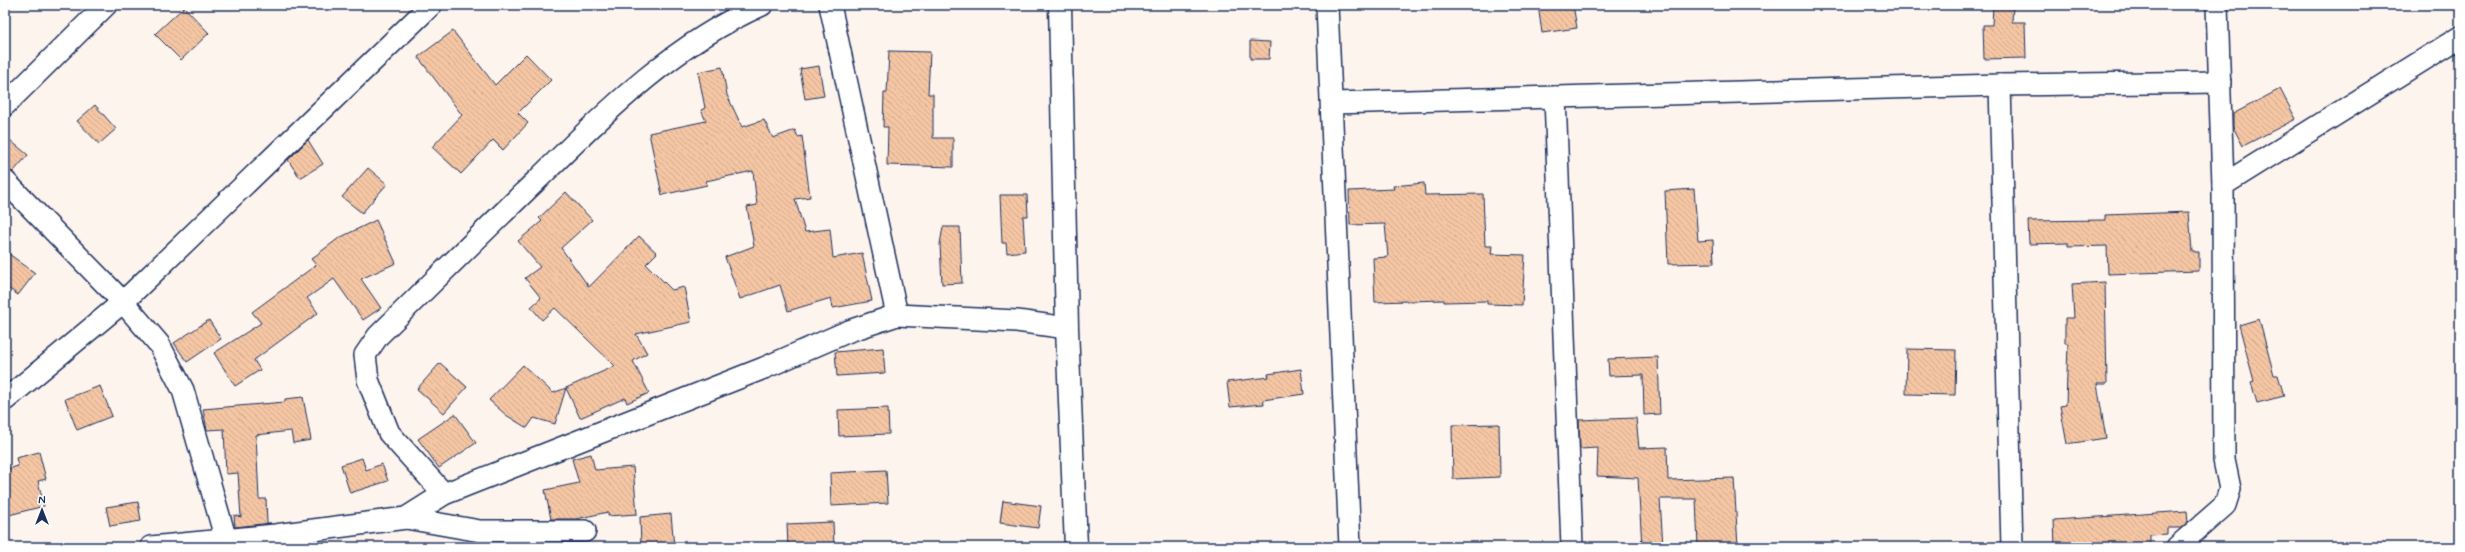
<svg xmlns="http://www.w3.org/2000/svg" width="2465" height="552" font-family="Mynerve,sans-serif">
<style>
.building{fill:url(#building-back-hatch);stroke:#1b2f5e}
.lines{fill:none;stroke-linecap:round;stroke-linejoin:round}
.street-casing{stroke:#1b2f5e;stroke-width:24}
.secondary-casing{stroke:#1b2f5e;stroke-width:25}
.street{stroke:#fff;stroke-width:21}
.secondary{stroke:#fff;stroke-width:22}
</style>
<defs>
<pattern id="building-back-hatch" width="6" height="6" patternUnits="userSpaceOnUse"><rect width="6" height="6" fill="#f5c6a4"/><path d="M-1 5l2 2M0 0l6 6M5-1l2 2" fill="none" stroke="#d1aa90"/></pattern>
</defs>
<rect width="100%" height="100%" fill="#fdf4ed"/>
<filter id="ink" filterUnits="userSpaceOnUse"><feTurbulence type="fractalNoise" baseFrequency=".025" numOctaves="2"/><feDisplacementMap in="SourceGraphic" scale="8" xChannelSelector="R" yChannelSelector="G"/><feConvolveMatrix kernelMatrix="1 2 1 2 8 2 1 2 1" color-interpolation-filters="sRGB"/></filter>
<g filter="url(#ink)">
<g class="building">
<polygon points="1538,5 1573,5 1577,28 1542,33"/>
<polygon points="1993,5 2013,5 2012,22 2025,22 2026,58 1984,59 1983,25 1992,25"/>
<polygon points="184,7 209,33 181,60 155,34"/>
<polygon points="453,31 495,85 526,54 551,80 518,113 528,123 503,150 493,140 461,174 432,147 462,115 418,57"/>
<polygon points="1250,41 1270,42 1269,59 1250,59"/>
<polygon points="889,51 930,52 928,94 933,94 933,138 953,138 953,167 887,165 888,127 883,127 884,93 887,93"/>
<polygon points="819,66 824,96 805,99 800,69"/>
<polygon points="722,67 727,95 742,127 764,120 773,138 795,130 798,137 802,136 810,197 795,199 805,232 830,229 833,258 862,253 872,301 833,308 831,298 788,311 780,285 740,299 725,257 754,246 747,207 757,205 753,171 706,181 707,185 662,195 649,133 706,121 701,110 705,108 698,72"/>
<polygon points="2280,89 2296,119 2243,146 2233,127 2233,114"/>
<polygon points="95,105 116,129 99,144 77,121"/>
<polygon points="5,136 28,155 13,172 5,169"/>
<polygon points="308,140 323,164 300,178 288,160"/>
<polygon points="368,168 387,184 362,213 342,197"/>
<polygon points="1424,183 1425,195 1483,194 1485,246 1492,246 1491,254 1525,255 1522,305 1487,304 1487,301 1444,302 1444,300 1375,302 1373,258 1388,257 1385,224 1350,225 1349,191 1394,189 1393,186"/>
<polygon points="1694,189 1698,241 1713,240 1714,263 1668,264 1665,191"/>
<polygon points="566,192 592,220 561,248 589,287 639,236 657,253 646,264 672,290 684,287 691,322 636,334 647,353 633,361 649,393 627,403 625,398 580,418 566,388 615,366 555,308 542,320 531,307 541,298 525,278 540,267 518,241 542,221 539,218"/>
<polygon points="1000,195 1027,195 1028,216 1023,216 1025,251 1007,253 1006,243 1002,243"/>
<polygon points="2189,212 2192,252 2199,252 2199,271 2108,274 2107,246 2068,247 2068,243 2029,244 2028,221 2105,220 2105,215"/>
<polygon points="376,220 396,263 361,279 381,308 363,320 334,279 307,298 318,313 254,360 260,370 235,386 214,353 261,323 252,312 316,265 311,259 339,238"/>
<polygon points="943,227 960,227 962,283 942,284 940,244"/>
<polygon points="5,251 35,273 18,295 5,286"/>
<polygon points="2105,282 2107,384 2097,384 2106,438 2067,444 2060,406 2066,405 2068,343 2065,343 2065,318 2074,318 2072,284"/>
<polygon points="2259,319 2274,375 2278,375 2284,396 2257,403 2251,382 2254,381 2239,325"/>
<polygon points="209,320 221,339 187,362 174,343"/>
<polygon points="883,348 885,373 837,376 835,352"/>
<polygon points="1907,349 1956,350 1955,395 1906,394"/>
<polygon points="1658,357 1660,414 1644,415 1643,375 1609,376 1608,359"/>
<polygon points="440,363 467,387 444,413 417,389"/>
<polygon points="523,365 553,393 566,388 555,424 534,418 527,428 506,415 489,400"/>
<polygon points="1301,369 1304,394 1263,400 1264,404 1230,407 1227,382 1269,377 1268,374"/>
<polygon points="100,386 112,416 77,430 65,399"/>
<polygon points="303,397 311,440 293,443 291,431 256,435 259,499 266,499 267,523 271,523 235,527 234,515 241,517 238,473 226,474 224,429 207,430 203,409 285,402 285,399"/>
<polygon points="888,408 889,434 839,436 838,410"/>
<polygon points="455,414 476,443 439,468 418,439"/>
<polygon points="1636,418 1639,448 1667,447 1668,480 1734,478 1738,547 1698,547 1696,499 1660,499 1663,547 1642,547 1638,478 1597,476 1598,448 1580,449 1579,420"/>
<polygon points="1499,424 1500,477 1453,479 1452,425"/>
<polygon points="39,452 46,479 38,481 44,506 5,516 5,470 18,466 16,458"/>
<polygon points="591,454 595,470 633,467 637,514 608,516 608,512 576,519 551,519 545,490 579,483 572,459"/>
<polygon points="362,458 366,470 382,464 388,481 350,493 341,465"/>
<polygon points="886,470 888,503 831,506 830,473"/>
<polygon points="1003,501 1041,506 1038,528 1000,523"/>
<polygon points="138,502 141,521 110,526 106,507"/>
<polygon points="2187,511 2188,522 2181,528 2167,528 2167,534 2150,535 2150,547 2055,547 2054,520"/>
<polygon points="671,514 674,547 641,547 640,517"/>
<polygon points="833,522 834,547 788,547 787,524"/>
</g>
<g class="lines">
<g class="street-casing">
<g id="street">
<polyline points="830,5 897,315"/>
<polyline points="1327,5 1350,547"/>
<polyline points="2217,5 2223,185"/>
<polyline points="2000,85 2012,547"/>
<polyline points="1555,97 1572,547"/>
<polyline points="1332,103 2000,85 2220,82"/>
<polyline points="5,105 106,5"/>
<polyline points="5,181 123,302 159,344 183,390 226,540"/>
<polyline points="5,400 123,302 431,5"/>
<path d="M444,494L389,433L368,380L365,355L378,336C431,284 483,232 536,181C605,113 673,44 762,5"/>
<polyline points="406,518 480,531 585,531"/>
<polyline points="151,547 275,535 406,518 444,494 764,368 849,331 897,315 1017,321 1067,328"/>
<polyline points="2177,547 2225,505 2230,489 2224,460 2223,185 2460,37"/>
</g>
</g>
<g class="secondary-casing">
<polyline id="secondary" points="1060,5 1067,328 1076,547"/>
</g>
<use href="#street" class="street"/>
<use href="#secondary" class="secondary"/>
</g>
</g>
<rect width="2465" height="552" fill="none" stroke="#fff" stroke-width="20"/>
<rect x="10" y="10" width="2445" height="532" fill="none" stroke="#1b2f5e" stroke-width="1.5" filter="url(#ink)"/>
<g transform="translate(42 510)" stroke="#ffffff" stroke-width="3" paint-order="stroke">
<path d="M0-3L7 15L0 10L-7 15Z" fill="#1b2f5e"/>
<text y="-6" font-size="11" font-weight="bold" text-anchor="middle" fill="#1b2f5e">N</text>
</g>
</svg>
